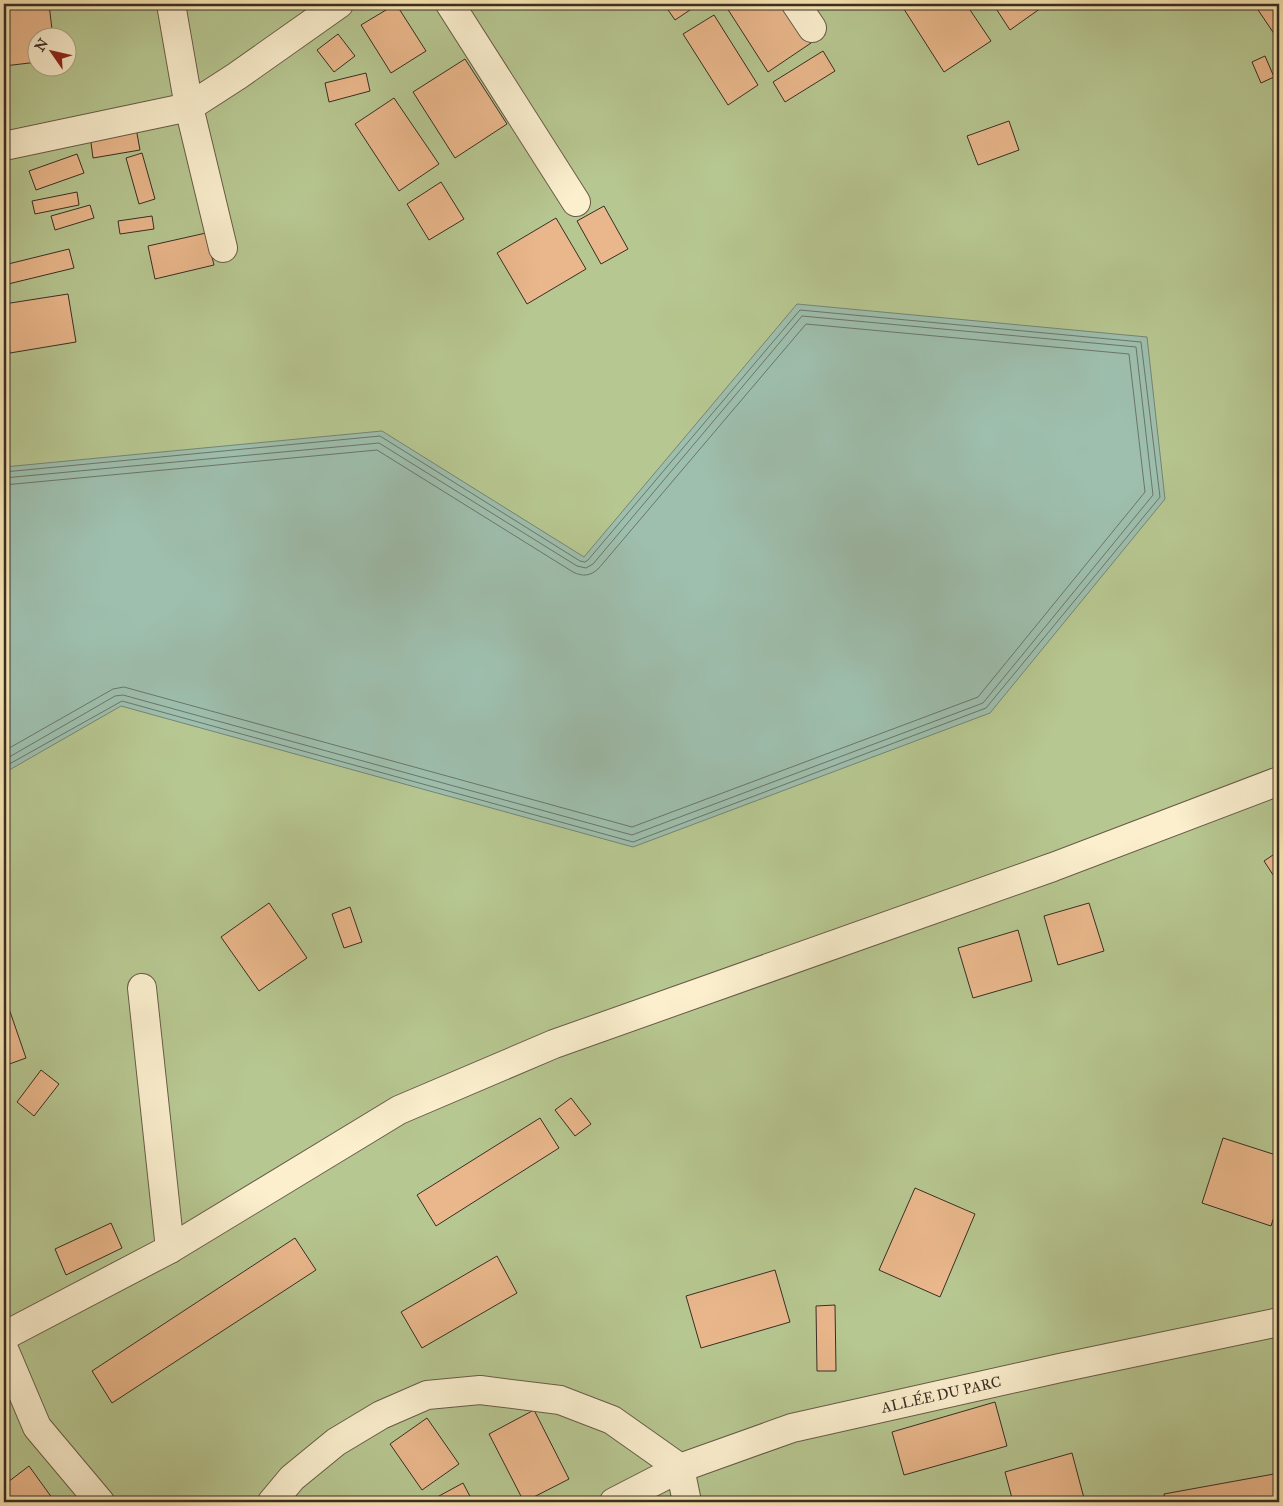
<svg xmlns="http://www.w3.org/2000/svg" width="1283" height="1506" font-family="'IM FELL Great Primer',serif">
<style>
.green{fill:#b7c791;stroke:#787a5b;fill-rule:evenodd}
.water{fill:#9ebfae;stroke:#758577}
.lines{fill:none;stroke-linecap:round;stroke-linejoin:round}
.shore{stroke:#6b766a;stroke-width:1}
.building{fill:#e9b78b;stroke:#382e25}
.minor-casing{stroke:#685c48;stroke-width:30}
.tertiary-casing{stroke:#685c48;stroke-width:30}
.minor{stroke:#fbefce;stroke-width:28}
.tertiary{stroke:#fbefce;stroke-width:28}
.labels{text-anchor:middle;stroke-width:4.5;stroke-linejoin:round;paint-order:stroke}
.street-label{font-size:15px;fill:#382e25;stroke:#fbefce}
</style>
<rect width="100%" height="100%" fill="#f9e7b3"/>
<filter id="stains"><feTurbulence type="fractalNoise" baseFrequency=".004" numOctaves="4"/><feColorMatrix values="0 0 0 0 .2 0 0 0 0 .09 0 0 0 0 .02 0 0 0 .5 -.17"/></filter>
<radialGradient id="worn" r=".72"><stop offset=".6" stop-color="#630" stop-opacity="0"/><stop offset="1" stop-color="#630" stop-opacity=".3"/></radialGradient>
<path class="green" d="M4,4H1279V1502H4ZM38,38H68V68H38Z"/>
<polygon class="water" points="797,304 1147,337 1165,499 990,713 633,847 121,706 4,773 4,467 382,431 584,557"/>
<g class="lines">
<g class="shore">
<polyline points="4,472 380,436 580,561 585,562 588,560 800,310 1141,342 1160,497 986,708 633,842 122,701 4,767"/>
<polyline points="4,478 379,443 577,566 586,568 593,564 802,316 1136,347 1153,495 983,703 632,835 123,695 115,696 4,760"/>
<path d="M4,485L377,450L573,572C583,577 591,576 599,568L806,324L1129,354L1145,492L978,697L632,827L124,687L113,689L4,751"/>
</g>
</g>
<g class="building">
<polygon points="26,4 49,4 53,38 38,38 38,62 4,66 4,6"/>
<polygon points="396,4 426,51 391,73 361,25"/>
<polygon points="664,4 694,4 696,6 675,20"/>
<polygon points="733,4 785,4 811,43 768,72 727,8"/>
<polygon points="905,4 966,4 991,41 944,72 902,6"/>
<polygon points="993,4 1038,4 1041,8 1010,30"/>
<polygon points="1254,4 1279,4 1279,41"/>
<polygon points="714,15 758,85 728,105 683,34"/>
<polygon points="338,34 355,56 334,72 317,50"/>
<polygon points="823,51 835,71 785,102 773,82"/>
<polygon points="1265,56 1274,77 1261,83 1252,62"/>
<polygon points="465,59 507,124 455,158 413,92"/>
<polygon points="366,73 370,91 329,102 325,83"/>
<polygon points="394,98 439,164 399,191 355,124"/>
<polygon points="1009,121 1019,150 978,165 967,136"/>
<polygon points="136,128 140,150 93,158 90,135"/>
<polygon points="142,153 155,199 139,204 126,158"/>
<polygon points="77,154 84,173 36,190 29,171"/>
<polygon points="441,182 464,219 429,240 407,204"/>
<polygon points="77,192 79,205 35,214 32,201"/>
<polygon points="90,205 94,218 55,230 51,216"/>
<polygon points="604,206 628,249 601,264 577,221"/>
<polygon points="152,216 154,229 120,234 118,221"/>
<polygon points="556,218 586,269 527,304 497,253"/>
<polygon points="206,233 214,265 155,279 148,246"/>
<polygon points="69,249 74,268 4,285 4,265"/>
<polygon points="68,294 76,342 10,353 4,315 4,304"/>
<polygon points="1279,851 1279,884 1264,861"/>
<polygon points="269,903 307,958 259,991 221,937"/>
<polygon points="1089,903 1104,951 1058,965 1044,916"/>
<polygon points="350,907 362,942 344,948 332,914"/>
<polygon points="1018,930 1032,981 973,998 958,948"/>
<polygon points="6,1000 26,1058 4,1066 4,1001"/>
<polygon points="41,1070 59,1084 34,1116 17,1102"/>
<polygon points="571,1098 591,1124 575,1136 555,1110"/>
<polygon points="540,1118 559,1148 436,1226 417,1195"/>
<polygon points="1223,1138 1279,1156 1279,1201 1271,1226 1202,1203"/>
<polygon points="915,1188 975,1214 940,1297 879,1270"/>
<polygon points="111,1223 122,1248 66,1275 55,1249"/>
<polygon points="295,1238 316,1270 112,1403 92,1371"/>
<polygon points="497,1256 517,1293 422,1348 401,1312"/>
<polygon points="775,1270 790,1322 701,1348 686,1296"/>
<polygon points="835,1305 836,1371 817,1371 816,1306"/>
<polygon points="995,1402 1007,1446 904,1475 892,1432"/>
<polygon points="534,1410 569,1479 524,1502 489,1434"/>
<polygon points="427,1418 459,1464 422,1490 390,1444"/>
<polygon points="1072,1453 1085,1502 1013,1502 1005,1472"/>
<polygon points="29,1466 55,1502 4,1502 4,1485"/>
<polygon points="1274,1474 1278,1502 1165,1502 1164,1494"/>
<polygon points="463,1483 473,1502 428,1502"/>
</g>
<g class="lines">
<g class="minor-casing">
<g id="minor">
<polyline points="171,4 189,107 223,248"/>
<polyline points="450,4 576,202"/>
<polyline points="796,4 812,28"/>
<polyline points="4,146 189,107 237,76 339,4"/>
<polyline points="142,988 170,1249"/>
<polyline points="4,1336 170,1249 399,1110 554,1044 1053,867 1279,781"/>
<polyline points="4,1349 37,1427 100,1502"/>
<polyline points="272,1502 292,1478 336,1442 381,1415 427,1395 480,1390 560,1400 612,1420 680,1468 687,1502"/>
</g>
</g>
<g class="tertiary-casing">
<g id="tertiary">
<path id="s1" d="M614,1502L680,1468L792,1428L1060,1368L1279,1322"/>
</g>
</g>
<use href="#minor" class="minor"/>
<use href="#tertiary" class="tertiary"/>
</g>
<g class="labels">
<g class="street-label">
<text dy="5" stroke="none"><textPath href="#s1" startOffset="346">ALLÉE DU PARC</textPath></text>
</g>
</g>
<rect width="1283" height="1506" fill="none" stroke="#f9e7b3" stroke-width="20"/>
<rect x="5" y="5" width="1273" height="1496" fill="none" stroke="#382e25" stroke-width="2.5"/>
<rect x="10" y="10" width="1263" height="1486" fill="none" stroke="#382e25"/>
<g transform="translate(52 52) rotate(304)"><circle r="24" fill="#fbefce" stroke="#ada28a"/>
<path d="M0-4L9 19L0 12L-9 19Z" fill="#8f2418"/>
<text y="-8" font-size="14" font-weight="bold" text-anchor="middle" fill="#382e25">N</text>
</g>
<rect width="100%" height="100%" filter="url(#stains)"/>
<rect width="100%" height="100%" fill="url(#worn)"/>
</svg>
